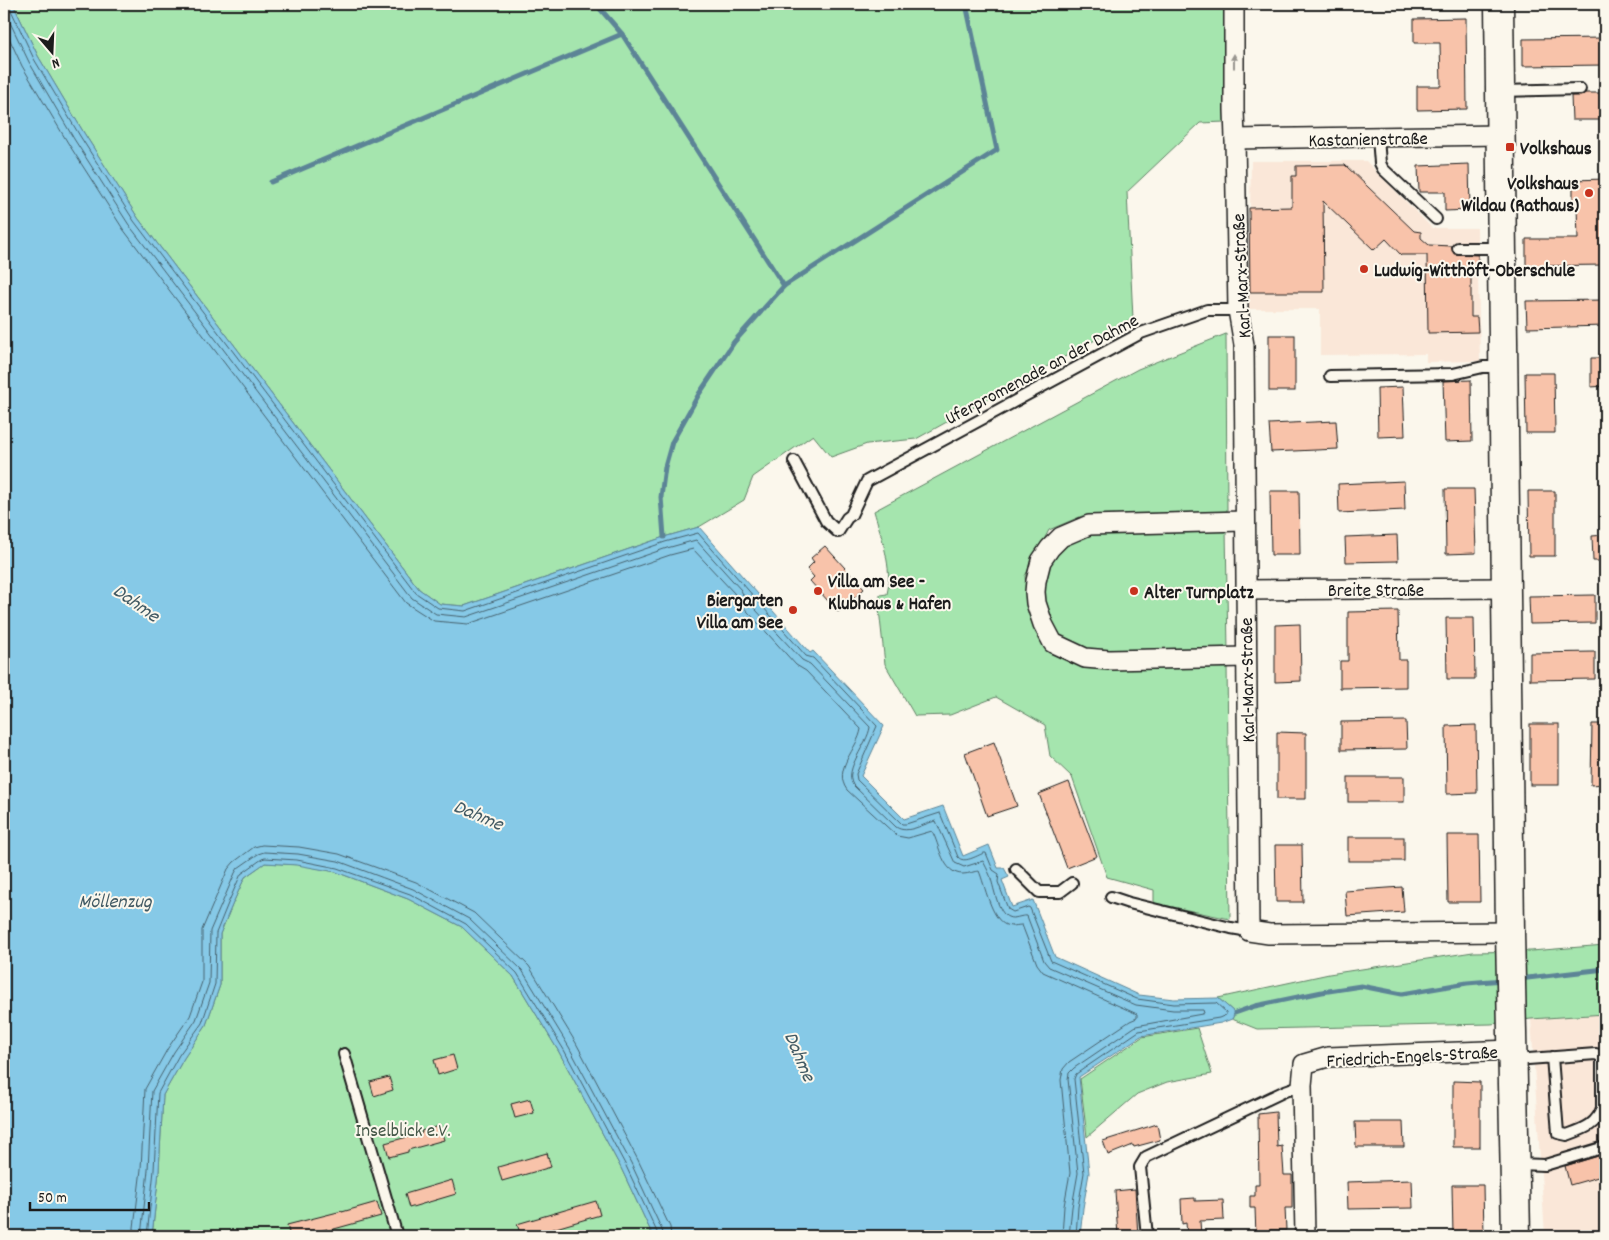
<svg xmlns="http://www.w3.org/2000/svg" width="1609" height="1240" font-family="Dekko,sans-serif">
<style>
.built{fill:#fae7d8}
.green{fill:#a5e5ae;stroke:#608065}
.water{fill:#86c9e7;stroke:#5c8496}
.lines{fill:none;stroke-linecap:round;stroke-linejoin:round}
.shore{stroke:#46616d;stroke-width:1}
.stream{stroke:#5c8496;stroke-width:5}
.building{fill:#f8c3aa;stroke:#1c1c1c}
.lane-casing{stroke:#1c1c1c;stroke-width:14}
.street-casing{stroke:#1c1c1c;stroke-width:22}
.secondary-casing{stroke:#1c1c1c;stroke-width:31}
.lane{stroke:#fbf7ec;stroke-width:10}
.street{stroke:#fbf7ec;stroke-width:19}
.secondary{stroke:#fbf7ec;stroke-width:28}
.oneway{fill:#97948e}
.poi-dot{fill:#c8321e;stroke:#fbf7ec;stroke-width:2}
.labels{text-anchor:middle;stroke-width:4;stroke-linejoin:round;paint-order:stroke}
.street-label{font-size:19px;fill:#1c1c1c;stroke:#fbf7ec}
.poi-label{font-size:19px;font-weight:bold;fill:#1c1c1c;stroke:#fbf7ec;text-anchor:start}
.park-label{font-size:19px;fill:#455848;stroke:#fbf7ec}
.water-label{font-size:20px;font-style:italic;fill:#415963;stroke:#fbf7ec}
</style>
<rect width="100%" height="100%" fill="#fbf7ec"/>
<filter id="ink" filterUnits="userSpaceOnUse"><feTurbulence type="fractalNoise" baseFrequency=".02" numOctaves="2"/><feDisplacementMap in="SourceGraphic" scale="10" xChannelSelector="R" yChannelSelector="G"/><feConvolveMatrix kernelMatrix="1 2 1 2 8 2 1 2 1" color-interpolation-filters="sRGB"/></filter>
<g filter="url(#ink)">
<g class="built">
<polygon points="1251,161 1366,161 1432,228 1477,228 1480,361 1426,362 1426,354 1320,355 1320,309 1248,309"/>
<polygon points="1605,1014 1605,1236 1545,1236 1531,1019"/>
</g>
<g class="green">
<polygon points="13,4 1224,4 1225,122 1200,123 1127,192 1133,319 916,439 867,444 831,457 813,435 753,477 744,500 699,527 664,537 464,606 440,604 419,589 138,218 84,133 38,56"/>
<path d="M1226,334L1227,512L1082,516L1049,530L1025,576L1028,609L1041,639L1070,663L1104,669L1227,666L1230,919L1154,903V890L1107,877L1072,777L1050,756L1045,725L996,697L950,715L915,716L885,664L879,609L880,595L887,594C893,569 881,535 874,511L1138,369Z"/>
<polygon points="1226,529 1228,652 1093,653 1062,641 1041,603 1049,558 1085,530"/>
<polygon points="265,863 302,865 336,872 408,899 462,927 513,976 559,1052 621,1168 653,1236 152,1236 159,1171 163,1095 184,1058 206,1025 220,985 220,934 233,903 245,877"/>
<polygon points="1605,945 1605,1014 1531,1019 1491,1024 1257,1029 1232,1019 1235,1013 1218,998 1329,974 1473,952 1531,951"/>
<polygon points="1197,1028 1212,1074 1167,1082 1137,1094 1087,1137 1080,1079 1142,1037"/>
</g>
<polygon class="water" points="4,4 13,4 38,56 84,133 138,218 419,589 440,604 464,606 664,537 699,527 810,653 813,651 884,726 861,776 904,819 943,806 963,856 989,845 998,868 1004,868 1009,877 1002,880 1012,907 1033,900 1055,957 1139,995 1174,999 1218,998 1235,1013 1232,1019 1221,1023 1141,1036 1079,1077 1089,1173 1083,1208 1080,1236 653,1236 621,1168 559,1052 513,976 462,927 408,899 336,872 297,865 265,863 245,877 233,903 220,934 220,985 206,1025 184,1058 163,1095 159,1171 152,1236 4,1236"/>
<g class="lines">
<g class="shore">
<path d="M9,4L10,8L34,59L80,136L134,221L416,593L438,608L465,611L665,542L698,533L806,656L813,658L877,726L856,774L857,780L902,824H906L940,813L958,857C964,864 976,856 984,853H986L993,870L999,874L998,882L1008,909L1013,912L1028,907L1030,908L1051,961L1137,999L1174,1004L1216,1003L1226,1012V1015L1219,1018L1139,1031L1076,1074L1074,1079L1084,1173L1078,1207L1076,1236"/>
<path d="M4,10L29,62L74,139L129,225L412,598L436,614L466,617L667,548L696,540L741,590L744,597L802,660L810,664L870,727C868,744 843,769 853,785L896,827C908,835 924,823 936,821L955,863L964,867L983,861C985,865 991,876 991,879C994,888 998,913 1008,917C1014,920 1021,915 1027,916L1044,961L1049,967L1136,1005L1173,1010H1203L1204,1013L1202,1014L1136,1026L1074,1068L1069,1073L1068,1079L1078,1173L1072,1207L1069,1236"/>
<path d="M4,27L22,66L68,143L123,229L406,603L434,621L468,624L670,555L693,549L734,593L739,602L796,665L806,671L861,729C858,749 832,769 847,790L897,836L908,838L932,831C940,845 942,874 963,874C969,874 974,871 979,871C985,885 991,919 1006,925C1012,927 1017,925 1022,925L1037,964L1043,972L1137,1014V1018L1130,1021L1069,1062L1063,1069L1061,1080L1070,1173L1064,1206L1062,1236"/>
<polyline points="133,1236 141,1169 145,1089 168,1048 190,1016 202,982 202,930 228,869 234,862 254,847 262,845 299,847 339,854 416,882 474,913 529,966 576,1043 638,1160 670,1227 671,1236"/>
<polyline points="141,1236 148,1170 152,1091 174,1052 196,1020 209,983 210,931 235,873 238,868 258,854 264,852 298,854 338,861 413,889 469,919 522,970 569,1047 631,1163 662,1230 664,1236"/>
<polyline points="147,1236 154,1170 158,1093 179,1055 202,1023 215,984 216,933 229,901 241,874 262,859 265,858 297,860 337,868 410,894 466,924 517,973 564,1050 626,1166 657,1232 657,1236"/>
</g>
<g class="stream">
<polyline points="596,4 622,34 784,286"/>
<polyline points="271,182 622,34"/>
<polyline points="664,537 661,497 665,467 672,442 699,394 734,342 784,286 997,150 966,4"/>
<polyline points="1519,979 1605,969"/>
<polyline points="1235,1013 1255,1006 1322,992 1361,986 1402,994 1467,983 1503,980"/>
</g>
</g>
<g class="building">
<polygon points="1466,18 1467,109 1417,110 1417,86 1441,86 1440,43 1414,43 1414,19"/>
<polygon points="1605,38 1605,65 1523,66 1523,39"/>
<polygon points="1585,93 1605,93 1605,120 1572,120 1571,96 1581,96"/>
<polygon points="1469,164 1470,210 1445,211 1445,192 1419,192 1418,166"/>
<polygon points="1345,165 1414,231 1421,232 1421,238 1429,245 1452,246 1454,254 1478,255 1478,272 1471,272 1471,317 1477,317 1478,332 1428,333 1427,255 1401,255 1386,239 1374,250 1323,201 1324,292 1250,292 1249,208 1292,207 1292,176 1296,176 1296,166"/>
<polygon points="1605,179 1605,265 1526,266 1526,239 1578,239 1577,207 1573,207 1573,180"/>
<polygon points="1605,300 1605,326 1527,328 1526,301"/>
<rect x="1269" y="335" width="26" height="56"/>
<polygon points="1591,358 1605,358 1605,386 1591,387"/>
<polygon points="1525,373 1554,373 1555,433 1526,433"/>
<polygon points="1471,380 1472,441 1445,442 1443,381"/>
<polygon points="1403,387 1405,436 1378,437 1377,388"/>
<polygon points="1336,421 1338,449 1271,452 1269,424"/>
<polygon points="1404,481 1405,510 1339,513 1338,484"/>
<polygon points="1445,489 1474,489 1476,553 1446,554"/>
<polygon points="1270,491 1299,491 1300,555 1271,555"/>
<polygon points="1528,491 1555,491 1555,556 1529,556"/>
<polygon points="1397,535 1398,561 1346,562 1345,537"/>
<polygon points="1605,535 1605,561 1593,561 1592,536"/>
<polygon points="825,546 864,589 838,612 810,581 814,577 807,569 814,562 811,558"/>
<polygon points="1595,595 1595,623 1530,624 1529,596"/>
<polygon points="1398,611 1399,660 1406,660 1406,687 1340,688 1340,661 1348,661 1348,612"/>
<polygon points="1446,618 1474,618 1475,679 1447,679"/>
<polygon points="1300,624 1301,681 1275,682 1275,625"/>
<polygon points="1595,652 1595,679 1530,680 1530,653"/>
<polygon points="1406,721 1407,749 1341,750 1341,722"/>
<rect x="1530" y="724" width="29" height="61"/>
<polygon points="1592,724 1605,724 1605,784 1591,785"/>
<polygon points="1476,725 1477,793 1447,794 1446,726"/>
<polygon points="1277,732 1306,733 1306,799 1277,799"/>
<polygon points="994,742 1017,806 987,816 965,753"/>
<rect x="1348" y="777" width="56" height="25"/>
<polygon points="1069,782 1097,856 1067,868 1039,794"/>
<polygon points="1447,835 1479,835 1480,902 1448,902"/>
<rect x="1348" y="837" width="56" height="24"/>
<polygon points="1275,845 1302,845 1303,902 1276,902"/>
<polygon points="1402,887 1404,912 1347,916 1345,891"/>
<polygon points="453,1055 457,1069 438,1075 434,1060"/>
<polygon points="389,1077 393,1090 374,1096 370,1082"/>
<polygon points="1453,1081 1480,1082 1480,1147 1453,1147"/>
<polygon points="530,1099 534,1113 515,1118 511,1104"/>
<polygon points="1276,1112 1277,1147 1282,1146 1284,1175 1292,1175 1292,1208 1285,1208 1286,1230 1270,1230 1270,1236 1256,1236 1255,1208 1250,1208 1250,1196 1255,1196 1255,1185 1259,1185 1258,1114"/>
<polygon points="1355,1122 1403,1122 1404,1147 1356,1147"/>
<polygon points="1157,1124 1160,1140 1134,1147 1133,1145 1108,1155 1103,1141"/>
<polygon points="440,1126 444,1140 408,1150 408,1152 389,1157 385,1143 422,1133 421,1131"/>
<polygon points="547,1153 551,1167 502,1181 498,1167"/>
<polygon points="1605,1154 1605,1175 1570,1185 1565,1166"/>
<polygon points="452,1180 456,1194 409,1208 405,1194"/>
<polygon points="1412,1180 1413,1208 1348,1209 1347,1182"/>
<polygon points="1452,1185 1483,1185 1484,1236 1453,1236"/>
<polygon points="1135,1189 1138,1236 1118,1236 1115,1191"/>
<polygon points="1195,1198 1195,1201 1223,1200 1224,1220 1200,1221 1201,1236 1187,1236 1186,1223 1182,1224 1181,1199"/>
<polygon points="596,1201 600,1215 529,1236 521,1236 517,1224"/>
<polygon points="377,1202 381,1216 327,1231 327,1229 300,1236 290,1236 287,1225 342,1211 342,1212"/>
</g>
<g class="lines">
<g class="lane-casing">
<g id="lane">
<polyline points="1501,91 1580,89"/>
<polyline points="1378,138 1380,163 1383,169 1436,219"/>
<polyline points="1458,248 1501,248"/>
<polyline points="1330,376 1453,374 1483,367 1503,367"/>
<polyline points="794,461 826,521 838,532 847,518 851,515 867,481 1141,333 1207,310 1238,310"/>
<polyline points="1016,869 1039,892 1060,892 1072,883"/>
<polyline points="1111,897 1129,903 1231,928 1249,931"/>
<polyline points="344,1054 397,1236"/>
<path d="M1514,1060L1596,1054L1602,1057V1108C1597,1125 1583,1129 1567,1135L1558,1133L1552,1057"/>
<polyline points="1516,1164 1545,1165 1605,1147"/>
<polyline points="1147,1236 1140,1167 1146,1157 1285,1091 1302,1085"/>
</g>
</g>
<g class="street-casing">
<g id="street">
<polyline points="1234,4 1234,110 1235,139 1238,310 1244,345 1249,931 1269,934 1510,932"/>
<polyline points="1235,139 1501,135"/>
<polyline points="1244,521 1089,525 1061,537 1050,548 1041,561 1036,581 1035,592 1036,603 1043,624 1053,643 1085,658 1109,660 1246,657"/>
<polyline points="1245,590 1507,588"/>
<polyline points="1305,1236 1302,1085 1304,1064 1328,1057 1512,1050"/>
</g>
</g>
<g class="secondary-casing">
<polyline id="secondary" points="1499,4 1510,932 1516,1236"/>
</g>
<use href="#lane" class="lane"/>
<use href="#street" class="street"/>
<use href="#secondary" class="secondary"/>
</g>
<defs><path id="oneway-solid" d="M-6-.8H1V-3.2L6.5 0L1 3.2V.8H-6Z" transform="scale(1.25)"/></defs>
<use class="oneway" href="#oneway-solid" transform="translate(1234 61) rotate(-90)"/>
</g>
<g class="poi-dot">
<rect x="1505" y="142" width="10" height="10" rx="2.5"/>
<circle cx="1589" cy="193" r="5"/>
<circle cx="1364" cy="269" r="5"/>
<circle cx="818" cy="591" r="5"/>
<circle cx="1134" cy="591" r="5"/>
<circle cx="793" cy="610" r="5"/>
</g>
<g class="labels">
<g class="street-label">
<text transform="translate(1368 138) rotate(-1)" y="7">Kastanienstraße</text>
<text transform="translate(1240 276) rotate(-93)" y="7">Karl-Marx-Straße</text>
<text transform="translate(1041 368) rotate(-28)" y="7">Uferpromenade an der Dahme</text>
<text x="1376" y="596">Breite Straße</text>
<text transform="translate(1246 680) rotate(-91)" y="7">Karl-Marx-Straße</text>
<text transform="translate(1412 1055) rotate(-3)" y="7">Friedrich-Engels-Straße</text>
</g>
<g class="poi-label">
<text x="1520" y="154">Volkshaus</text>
<text x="1579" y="189" text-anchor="end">Volkshaus<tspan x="1579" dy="22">Wildau (Rathaus)</tspan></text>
<text x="1374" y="276">Ludwig-Witthöft-Oberschule</text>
<text x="828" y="587">Villa am See -<tspan x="828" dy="22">Klubhaus &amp; Hafen</tspan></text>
<text x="1144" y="598">Alter Turnplatz</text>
<text x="783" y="606" text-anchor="end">Biergarten<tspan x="783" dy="22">Villa am See</tspan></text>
</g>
<g class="park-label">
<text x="403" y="1136">Inselblick e.V.</text>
</g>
<g class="water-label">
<text transform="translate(137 602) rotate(35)" y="7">Dahme</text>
<text transform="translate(479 814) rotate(23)" y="7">Dahme</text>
<text x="115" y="907">Möllenzug</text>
<text transform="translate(801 1056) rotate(67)" y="7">Dahme</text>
</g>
</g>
<rect width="1609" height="1240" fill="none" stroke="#fbf7ec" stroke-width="20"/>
<rect x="10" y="10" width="1589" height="1220" fill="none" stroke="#1c1c1c" stroke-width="2" filter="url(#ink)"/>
<g transform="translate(52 52) rotate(161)" stroke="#fbf7ec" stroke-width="4" paint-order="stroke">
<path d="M0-4L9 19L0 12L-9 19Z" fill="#1c1c1c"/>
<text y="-8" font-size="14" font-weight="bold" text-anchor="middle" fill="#1c1c1c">N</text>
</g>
<path d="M30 1202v8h119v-8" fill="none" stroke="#1c1c1c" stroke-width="2.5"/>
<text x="38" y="1202" font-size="15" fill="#1c1c1c" stroke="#fbf7ec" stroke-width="4" paint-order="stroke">50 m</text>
</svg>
